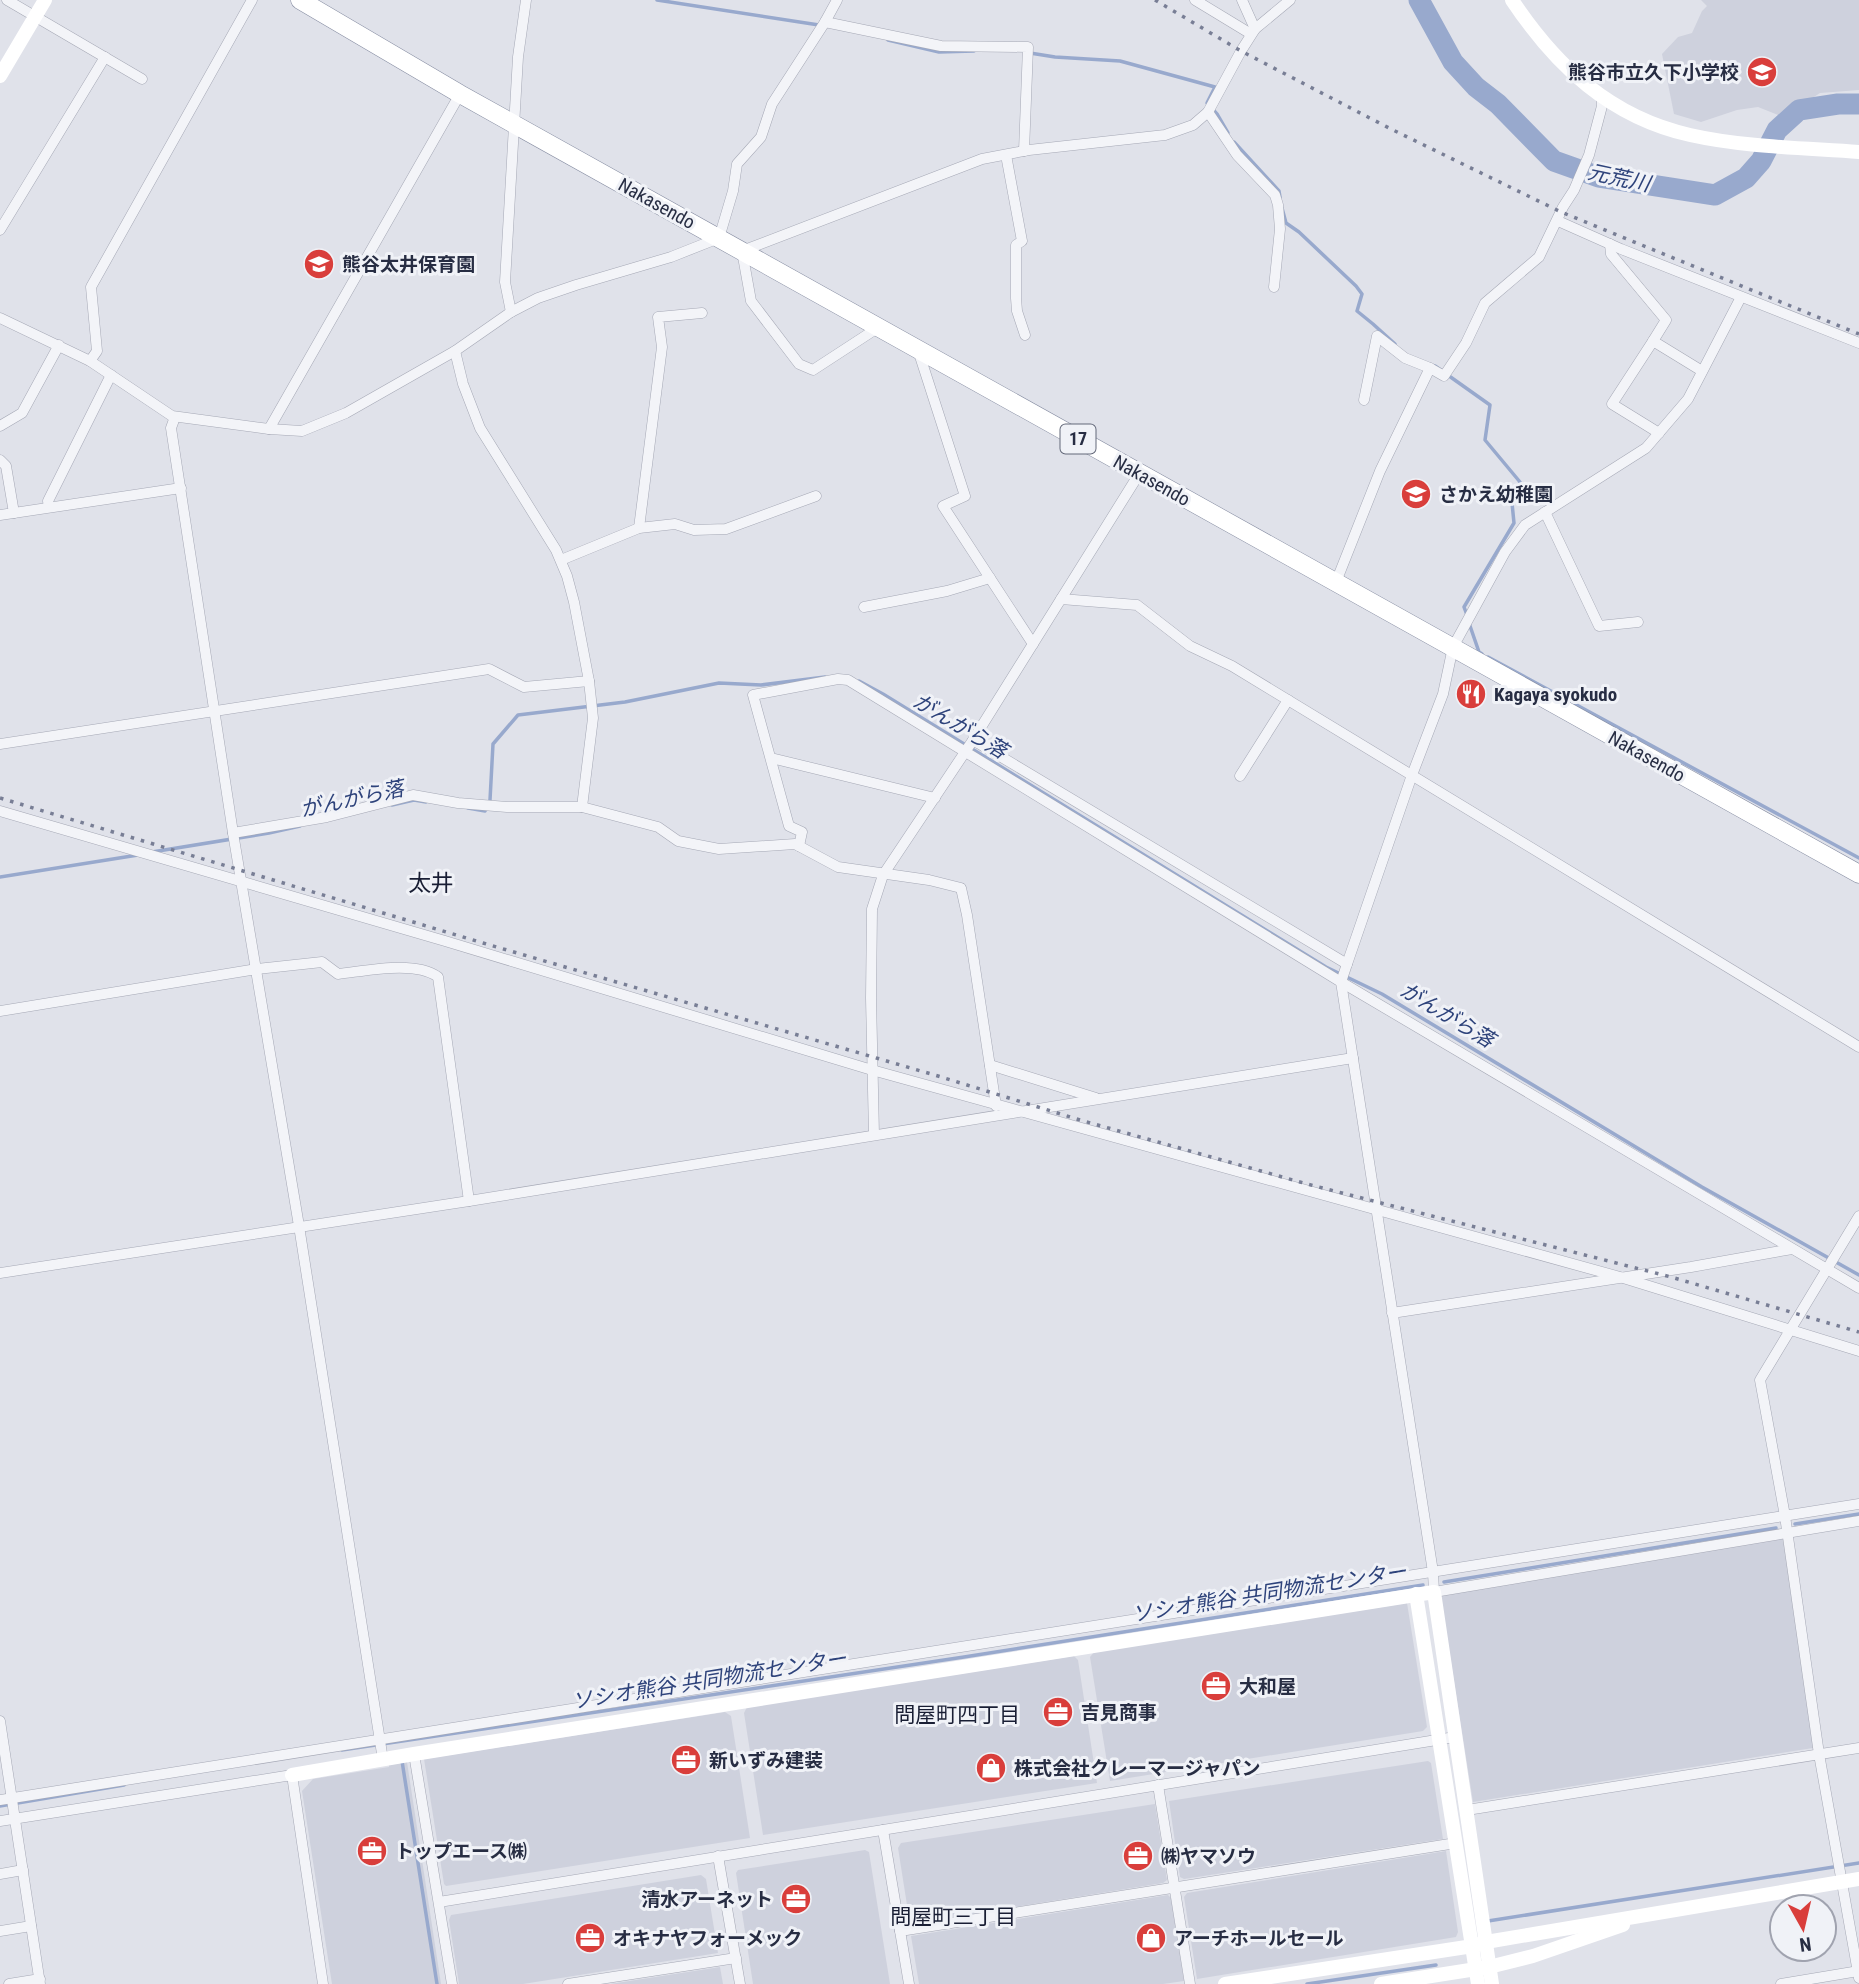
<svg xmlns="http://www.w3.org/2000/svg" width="1859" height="1984" font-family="'Roboto Condensed','Noto Sans JP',sans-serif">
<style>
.built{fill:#ced1dd}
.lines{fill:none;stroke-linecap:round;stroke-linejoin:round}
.stream{stroke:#98a9cd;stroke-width:3.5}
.river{stroke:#98a9cd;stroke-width:21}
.street-casing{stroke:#a5a8b5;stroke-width:11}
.highway-casing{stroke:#868da2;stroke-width:19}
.street{stroke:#f3f4f8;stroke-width:10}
.secondary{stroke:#fff;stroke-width:14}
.highway{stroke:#fff;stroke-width:18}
.rail{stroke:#787e95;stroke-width:3.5;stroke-dasharray:3.5 7;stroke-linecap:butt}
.labels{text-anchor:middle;stroke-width:6;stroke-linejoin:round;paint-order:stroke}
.shield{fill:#f0f2f7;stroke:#636879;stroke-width:2}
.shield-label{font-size:18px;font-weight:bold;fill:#272d43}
.poi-label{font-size:19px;font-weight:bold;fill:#272d43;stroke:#f0f2f7;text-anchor:start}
.street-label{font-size:19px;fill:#272d43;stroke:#f0f2f7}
.water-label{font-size:21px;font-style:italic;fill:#2e437b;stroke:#f0f2f7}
.neighbourhood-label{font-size:21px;fill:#191e34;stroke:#f0f2f7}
.quarter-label{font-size:23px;fill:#191e34;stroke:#f0f2f7}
</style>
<rect width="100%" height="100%" fill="#e0e2ea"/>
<g class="built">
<polygon points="1701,0 1859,0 1859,90 1820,93 1783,117 1758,107 1737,110 1701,122 1674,114 1662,54 1678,37 1692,33 1702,11 1707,6"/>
<polygon points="1783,1538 1816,1744 1813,1748 1473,1802 1440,1592"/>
<polygon points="1407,1603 1427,1727 1423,1731 1110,1781 1090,1657 1094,1652"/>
<polygon points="1074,1656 1078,1660 1097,1783 763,1835 744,1713 747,1707"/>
<polygon points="725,1712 731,1716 750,1838 446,1886 444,1884 424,1759"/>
<polygon points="1428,1761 1431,1763 1443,1839 1184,1879 1180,1877 1169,1801"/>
<polygon points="407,1762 441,1984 332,1984 302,1791 313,1779 389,1767 389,1765"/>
<polygon points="1155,1804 1167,1880 1163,1883 910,1924 898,1848 901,1843"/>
<polygon points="865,1850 869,1852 890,1984 753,1984 736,1873 738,1870"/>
<polygon points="1446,1851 1458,1932 1456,1937 1197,1979 1184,1897 1187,1893"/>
<polygon points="701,1875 706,1879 718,1953 523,1984 459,1984 449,1920 451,1915"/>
<polygon points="1168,1895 1171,1898 1184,1981 1163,1984 919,1984 911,1936"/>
<polygon points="720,1967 723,1984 610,1984"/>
</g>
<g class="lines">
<g class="stream">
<polyline points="657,0 819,25"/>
<polyline points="888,40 939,52 974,51"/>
<polyline points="1030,53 1055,57 1120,61 1215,87 1207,103 1217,114 1228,133"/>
<polyline points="1234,142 1279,191 1280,197"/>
<polyline points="1282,208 1286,223 1299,232 1356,286 1362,294 1357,311 1373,324 1395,344"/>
<polyline points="1435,366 1490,405 1485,440 1520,482 1512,503 1514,523 1464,607 1467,615"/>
<polyline points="1469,623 1479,652 1482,654"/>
<polyline points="1488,657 1859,858"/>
<polyline points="859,681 883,694 1326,967 1382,994 1702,1187 1859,1275"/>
<polyline points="392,805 414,800 426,802"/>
<polyline points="468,808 485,811 490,800 493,744 518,715 625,702 719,683 761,685 825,677"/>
<polyline points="152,852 269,833 300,826"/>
<polyline points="0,877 138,855"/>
<polyline points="1795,1524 1859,1514"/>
<polyline points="1444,1582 1776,1528"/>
<polyline points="342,1750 964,1657 1423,1585"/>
<polyline points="402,1761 437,1984"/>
<polyline points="0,1806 124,1785"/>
<polyline points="1488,1921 1859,1863"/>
<polyline points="1307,1984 1436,1965"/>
</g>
<polyline class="river" points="1419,0 1453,62 1476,87 1498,104 1554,161 1599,177 1715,195 1746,178 1761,161 1777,130 1799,110 1838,104 1859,104"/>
<g class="street-casing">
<g id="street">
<polyline points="7,0 142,79"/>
<polyline points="1195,0 1251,34"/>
<polyline points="1242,0 1255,29"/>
<polyline points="825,22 941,46 1028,47 1024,151"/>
<polyline points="1208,112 1237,155 1275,195 1278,205 1280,229 1274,287"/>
<polyline points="1006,155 1022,241 1016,245 1016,298 1017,311 1025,335"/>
<polyline points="1558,221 1621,249 1859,343"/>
<polyline points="0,230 105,57"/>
<polyline points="1610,244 1611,254 1666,320 1653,341"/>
<polyline points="511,312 505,282 518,57 526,0"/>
<polyline points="0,318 90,361 172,416 269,429 302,431 346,413 455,351 511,312 538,298 576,285 671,257 719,238 733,191 737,164 761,137 772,104 825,22 837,0"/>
<polyline points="879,327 813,370 799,364 751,301 742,251 982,159 1029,150 1165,135 1193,125 1208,112 1241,51 1255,29 1290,0"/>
<polyline points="918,350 965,496 943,506 1033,644"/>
<polyline points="455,351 463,384 480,428 556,550 567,576 574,602 589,681 593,718 582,807"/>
<polyline points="90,361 97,351 91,287 252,0"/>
<polyline points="1364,400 1377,336 1405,358 1430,368"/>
<polyline points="175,417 171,428 233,833 299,1226 383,1760"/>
<polyline points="0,426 22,413 59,345"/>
<polyline points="269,429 460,94"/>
<polyline points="1659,433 1612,404 1653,341 1702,371"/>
<polyline points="0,460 6,466 14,513"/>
<polyline points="49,507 48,501 111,375"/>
<polyline points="1545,512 1599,626 1638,622"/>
<polyline points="0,515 181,488"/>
<polyline points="639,528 662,347 658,317 702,313"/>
<polyline points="561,560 639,528 675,524 694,530 726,529 816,496"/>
<polyline points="1336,582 1380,471 1430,368 1444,376 1466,343 1485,303 1539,257 1563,207 1574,190 1589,155 1602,106 1602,97"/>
<polyline points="1061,599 1137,605 1190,646 1232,666 1859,1047"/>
<polyline points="864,607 947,591 990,578"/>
<polyline points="973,740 1347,964 1341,982 1433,1572 1434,1592 1859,1521"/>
<polyline points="0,744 489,669 524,687 589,681"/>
<polyline points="771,758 935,798"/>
<polyline points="1240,776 1288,700"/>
<polyline points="0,811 445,941 872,1070 1620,1277 1859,1351"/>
<polyline points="233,833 327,817 413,795 458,803 507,807 582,807 658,827 678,841 719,849 795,844 838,867 929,880 961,888 967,915 996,1106"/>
<polyline points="799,846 802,832 789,826 753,695 838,679 848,680 1341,982 1859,1288"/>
<polyline points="1347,964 1412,775 1443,694 1453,647 1505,552 1525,525 1646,448 1688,399 1741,297"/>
<path d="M0,1011L257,969L322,962L338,974C366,971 415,960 438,977L469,1201"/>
<polyline points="990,1065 1096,1098"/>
<polyline points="874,1135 871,998 872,909 883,875 973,740 1139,474"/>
<polyline points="1859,1216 1760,1380 1785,1516 1819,1754 1859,1978"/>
<polyline points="0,1273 469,1201 1353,1058"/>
<polyline points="1392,1313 1691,1267 1792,1249"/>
<polyline points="0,1721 40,1984"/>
<polyline points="414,1754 452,1984"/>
<polyline points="1158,1785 1190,1984"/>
<polyline points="0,1800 1859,1504"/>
<polyline points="1467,1810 1859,1748"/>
<polyline points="0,1821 292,1775 323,1984"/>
<polyline points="883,1830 909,1984"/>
<polyline points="718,1856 740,1984"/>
<polyline points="0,1874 23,1870"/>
<polyline points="439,1902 1455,1737"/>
<polyline points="0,1931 31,1926"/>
<polyline points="900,1931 1456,1843"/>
<polyline points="9,1984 40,1979"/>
<polyline points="568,1984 736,1958"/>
<polyline points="1781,1984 1859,1971"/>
</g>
</g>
<g class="highway-casing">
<polyline id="highway" points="300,0 460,94 1859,874"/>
</g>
<use href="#street" class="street"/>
<g class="secondary">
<path d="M1512,0C1556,66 1610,117 1690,135C1743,147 1804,148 1859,152"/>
<polyline points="0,76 45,0"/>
<polyline points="1416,1594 1478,1984"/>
<polyline points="292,1775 414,1754 1434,1592 1492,1984"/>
<polyline points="1225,1984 1473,1946 1486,1942 1859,1879"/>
<polyline points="1381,1984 1489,1967 1533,1956 1623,1925"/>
</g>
<use href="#highway" class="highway"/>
<g class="rail">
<polyline points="1155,0 1241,51 1389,128 1561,212 1859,334"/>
<polyline points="0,798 483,943 938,1076 1080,1120 1307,1184 1671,1277 1859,1332"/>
</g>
</g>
<defs>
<g id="school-disc" transform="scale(1.575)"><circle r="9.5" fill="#d93e3b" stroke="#f0f2f7"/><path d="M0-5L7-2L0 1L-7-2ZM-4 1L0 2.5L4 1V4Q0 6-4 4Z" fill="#fff"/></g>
<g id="restaurant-disc" transform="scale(1.575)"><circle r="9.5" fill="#d93e3b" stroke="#f0f2f7"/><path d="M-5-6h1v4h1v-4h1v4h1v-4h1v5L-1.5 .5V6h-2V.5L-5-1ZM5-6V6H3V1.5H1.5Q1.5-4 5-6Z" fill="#fff"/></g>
<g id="office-disc" transform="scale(1.575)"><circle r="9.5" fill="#d93e3b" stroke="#f0f2f7"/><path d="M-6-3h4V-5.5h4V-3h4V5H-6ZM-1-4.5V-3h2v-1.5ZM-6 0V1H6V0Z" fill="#fff"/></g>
<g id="shop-disc" transform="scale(1.575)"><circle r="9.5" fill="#d93e3b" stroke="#f0f2f7"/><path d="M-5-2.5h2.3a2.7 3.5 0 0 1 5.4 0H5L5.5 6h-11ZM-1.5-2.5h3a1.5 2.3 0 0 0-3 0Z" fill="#fff"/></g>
</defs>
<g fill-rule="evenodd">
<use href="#school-disc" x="1762" y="72"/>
<use href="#school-disc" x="319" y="264"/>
<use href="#school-disc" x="1416" y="494"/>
<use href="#restaurant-disc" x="1471" y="694"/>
<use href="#office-disc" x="1216" y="1686"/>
<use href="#office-disc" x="1058" y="1712"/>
<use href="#office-disc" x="686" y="1760"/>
<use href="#shop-disc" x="991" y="1768"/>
<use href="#office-disc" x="372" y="1851"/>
<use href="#office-disc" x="1138" y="1856"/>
<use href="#office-disc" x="796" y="1899"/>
<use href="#office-disc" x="590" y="1938"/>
<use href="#shop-disc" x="1151" y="1938"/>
</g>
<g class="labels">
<rect class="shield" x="1060.5" y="424.5" width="35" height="29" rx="5"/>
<g class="shield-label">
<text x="1078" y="445">17</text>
</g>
<g class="poi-label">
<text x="1739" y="79" text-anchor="end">熊谷市立久下小学校</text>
<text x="342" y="271">熊谷太井保育園</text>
<text x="1439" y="501">さかえ幼稚園</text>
<text x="1494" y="701">Kagaya syokudo</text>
<text x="1239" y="1693">大和屋</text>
<text x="1081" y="1719">吉見商事</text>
<text x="709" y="1767">新いずみ建装</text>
<text x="1014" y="1775">株式会社クレーマージャパン</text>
<text x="395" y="1858">トップエース㈱</text>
<text x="1161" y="1863">㈱ヤマソウ</text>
<text x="773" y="1906" text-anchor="end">清水アーネット</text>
<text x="613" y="1945">オキナヤフォーメック</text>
<text x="1174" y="1945">アーチホールセール</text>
</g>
<g class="street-label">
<text transform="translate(657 203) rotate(29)" y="7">Nakasendo</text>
<text transform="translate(1152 480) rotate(29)" y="7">Nakasendo</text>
<text transform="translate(1647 756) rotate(29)" y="7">Nakasendo</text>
</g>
<g class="water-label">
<text transform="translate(1619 178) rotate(12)" y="7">元荒川</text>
<text transform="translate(960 726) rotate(31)" y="7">がんがら落</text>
<text transform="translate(352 799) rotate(-12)" y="7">がんがら落</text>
<text transform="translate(1447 1015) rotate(31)" y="7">がんがら落</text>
<text transform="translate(1269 1593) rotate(-9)" y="7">ソシオ熊谷 共同物流センター</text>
<text transform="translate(709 1680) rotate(-9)" y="7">ソシオ熊谷 共同物流センター</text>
</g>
<g class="neighbourhood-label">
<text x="957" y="1722">問屋町四丁目</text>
<text x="953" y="1924">問屋町三丁目</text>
</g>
<g class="quarter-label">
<text x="431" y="891">太井</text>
</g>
</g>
<g transform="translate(1803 1928) rotate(172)"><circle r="33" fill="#f0f2f7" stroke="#a0a3af" stroke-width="2"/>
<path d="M0-5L12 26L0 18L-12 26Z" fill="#d93e3b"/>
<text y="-10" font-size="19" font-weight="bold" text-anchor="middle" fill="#272d43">N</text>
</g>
</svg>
